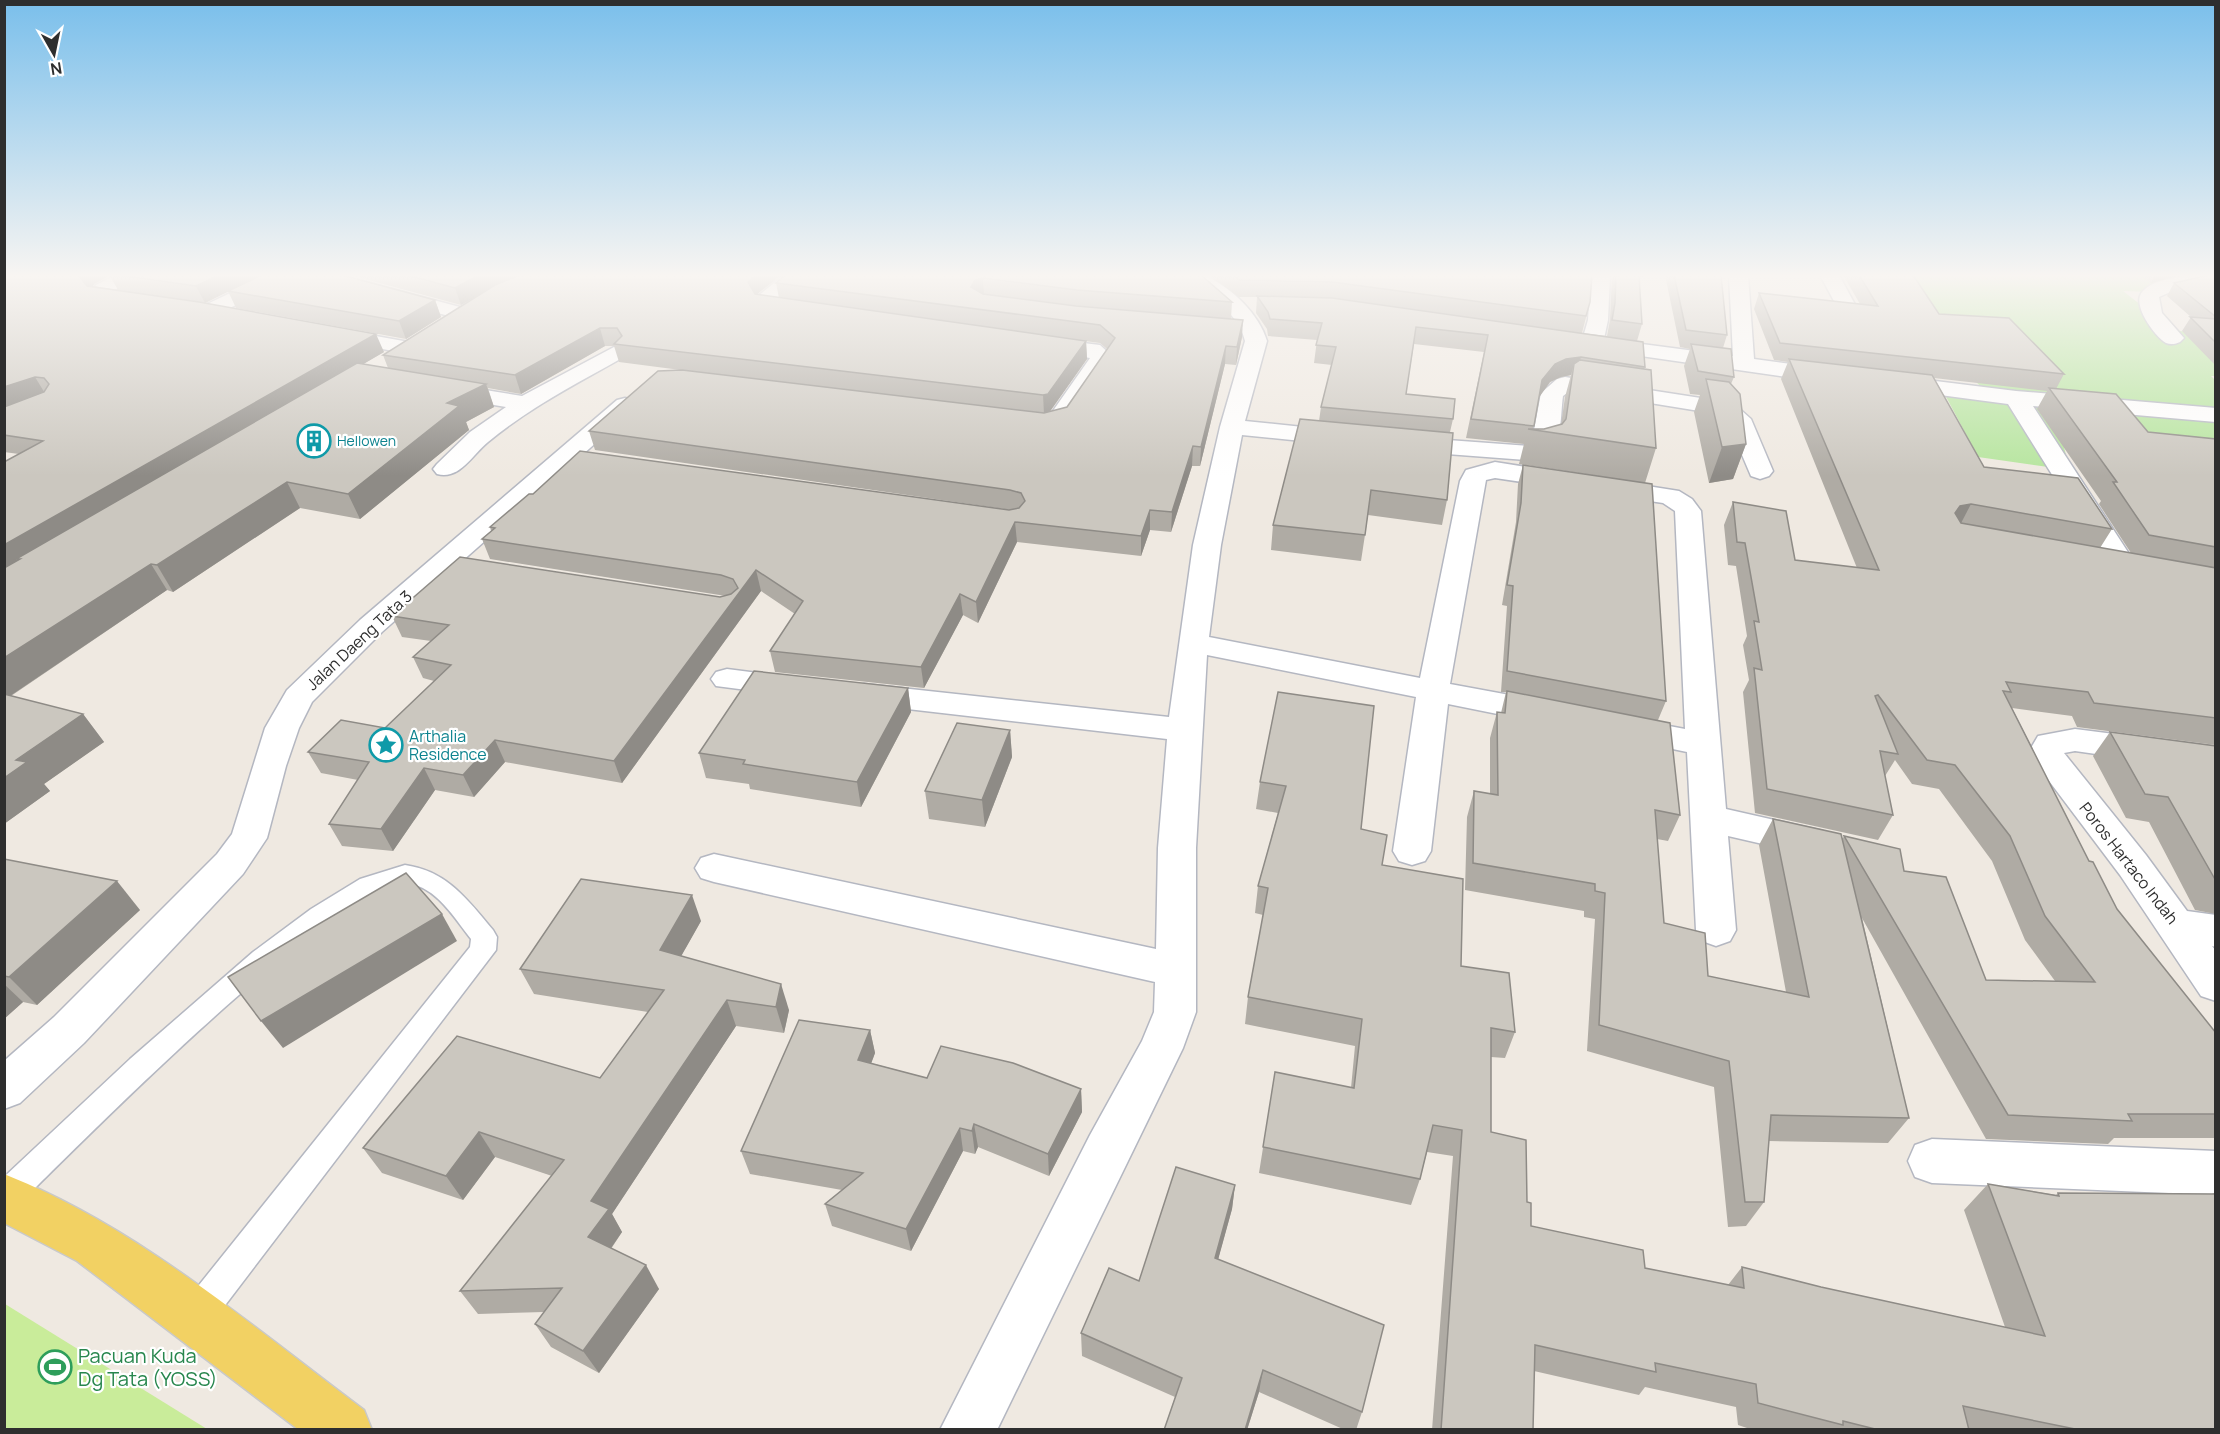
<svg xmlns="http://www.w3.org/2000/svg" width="2220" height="1434" font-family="Manrope,sans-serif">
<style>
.green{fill:#b6e59e}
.pitch{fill:#c9ec9a}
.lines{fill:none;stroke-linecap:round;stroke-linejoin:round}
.service-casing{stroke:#b4b7c1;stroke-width:3}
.minor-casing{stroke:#b4b7c1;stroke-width:3}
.primary-casing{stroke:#c9c9c9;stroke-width:3}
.service{fill:#fff;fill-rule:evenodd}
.minor{fill:#fff;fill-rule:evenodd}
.primary{fill:#f2d163;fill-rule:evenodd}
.wall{fill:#afaba4;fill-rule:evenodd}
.shaded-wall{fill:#8e8b86}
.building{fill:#cbc7bf;stroke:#8e8b86;stroke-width:1.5}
.labels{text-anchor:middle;stroke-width:4.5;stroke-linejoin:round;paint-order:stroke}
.far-culture-label{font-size:14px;fill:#0d838f;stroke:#fff;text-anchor:start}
.street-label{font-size:16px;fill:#2e2e2e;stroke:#fff}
.culture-label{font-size:16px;fill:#0d838f;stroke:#fff;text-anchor:start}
.near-leisure-label{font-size:20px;fill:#27864d;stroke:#fff;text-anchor:start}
</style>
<rect width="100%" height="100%" fill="#efe9e1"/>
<polygon class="green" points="1904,275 2215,275 2215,294 2123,291 2173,330 2209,335 2215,340 2215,376 2211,376 2215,380 2215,451 2151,446 2052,402 2070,470 1978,457 1943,391 1987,393 1948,353"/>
<polygon class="pitch" points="4,1304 5,1304 207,1429 5,1429"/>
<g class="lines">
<g class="service-casing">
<path id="service" d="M405,865C447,871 467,899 493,930L497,937L496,950L207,1329L195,1334L183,1329L178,1317L183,1305L470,947L471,939C455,919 436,886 408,884C341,878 73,1151 16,1207L4,1211V1177L130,1059L253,952L311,909L360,879Z"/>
</g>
<g class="minor-casing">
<g id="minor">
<path d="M116,275H141L112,292L145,298L148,302L145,306C130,310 100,306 91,293L96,285Z"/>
<polygon points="268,275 293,275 291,279 215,315 201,315 198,311 201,307"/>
<polygon points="308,275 340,275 471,310 474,314 471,318 464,320 310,279"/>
<polygon points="784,275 806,275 774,301 804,306 807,310 804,314 797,316 760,310 753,300"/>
<path d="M1183,275C1190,275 1200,274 1206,276C1232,288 1259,314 1267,341L1245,421L1341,431L1350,433L1353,438L1350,443L1341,445L1242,435L1221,545L1209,637L1420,678L1460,481L1466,470L1495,462L1679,491L1692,499L1701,511L1726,809L1823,831L1828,841L1823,851L1810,855L1728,836L1736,930L1730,941L1716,946L1702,941L1696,930L1687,752L1615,737L1610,729L1615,721L1627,718L1685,729L1675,511L1663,503L1495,478L1486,480L1450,684L1547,702L1559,705L1563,713L1559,721L1547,724L1448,704L1431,851L1425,861L1412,865L1399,861L1393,851L1416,697L1207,655L1196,848V1012L1183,1048L997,1430H940L1090,1135L1142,1041L1154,1012L1155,982L714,882L701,878L695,868L701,858L714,854L1156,949L1158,848L1167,739L864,704L853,701L848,694L853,687L864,684L1169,717L1193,545L1220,427L1245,341C1236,303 1202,302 1183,275Z"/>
<polygon points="1591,275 1610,275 1608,320 1604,339 1733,356 1729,275 1748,275 1754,359 1829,369 1837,371 1840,376 1837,381 1829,383 1585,348 1581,344 1588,320"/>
<polygon points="1820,275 1839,275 1858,310 1855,314 1841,314"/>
<path d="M2192,275H2216V283L2175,290L2159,297L2162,313L2184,338L2180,342C2176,344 2171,345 2166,343C2155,337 2130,303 2143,291C2154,279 2178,278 2192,275Z"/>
<polygon points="337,329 409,342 417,343 420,348 417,353 409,354 330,339 327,335 330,331"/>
<polygon points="1041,338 1100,345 1113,357 1066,425 1044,430 1020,426 1016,421 1020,416 1050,415 1090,358 1034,348 1030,344 1034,340"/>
<path d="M614,347L622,348L625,353L622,358C576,384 529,408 488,442C472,455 460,480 437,474L433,469L437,464L470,432L506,407L440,396L437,391L440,386L448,384L522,396Z"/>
<polygon points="1895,376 2016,391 2216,408 2216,422 2033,406 2137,566 2133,572 2123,574 2113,572 2109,566 2008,404 1887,388 1884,383 1887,378"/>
<path d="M1565,377L1733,403L1751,419L1773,471L1769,476L1760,479L1751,476L1728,422L1718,414L1576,391H1570L1563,396C1560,417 1563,455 1539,461L1407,451L1398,449L1395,444L1398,439L1407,437L1531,446L1541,393L1557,379Z"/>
<polygon points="625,398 633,400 637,405 633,410 382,632 312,702 299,728 286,766 267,838 243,874 84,1043 20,1103 4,1109 4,1061 54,1017 217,854 232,834 265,728 287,690 360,620 617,400"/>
<polygon points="727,669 803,679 808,686 803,693 792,696 716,686 711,679 716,672"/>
<polygon points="2075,729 2216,747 2216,771 2075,751 2064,753 2146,855 2187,911 2216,915 2216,947 2212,946 2216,951 2216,1001 2201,996 2120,875 2028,753 2038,736"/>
<polygon points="1932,1139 2216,1151 2216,1195 1932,1183 1915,1177 1908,1161 1915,1145"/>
</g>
</g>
<g class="primary-casing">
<path id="primary" d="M4,1174C138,1227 250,1325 364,1410L372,1430H299L77,1261L4,1223Z"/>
</g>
<use href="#service" class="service"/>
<use href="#minor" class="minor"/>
<use href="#primary" class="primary"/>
</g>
<g class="wall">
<path d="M4,275H342L435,300L441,317L406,339L236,308L228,291L205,303L384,352L363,364L388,368L383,355L482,293L461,305L350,275H781L756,295L779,298L776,283L785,275H1201L1232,302L1231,319L1242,337L1236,365L1225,364L1200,466H1192L1171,532L1150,530L1141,556L1017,542L978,623L963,615L924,688L775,672L770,651L795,614L761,591L622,783L505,762L474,797L435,790L393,851L342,846L329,824L358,780L321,773L308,752L385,728L434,681L423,678L413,657L431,641L402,637L392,616L720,597L726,596L490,559L482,539L491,531L490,527L1011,510L595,450L589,431L696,372L619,362L614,346H605L521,394L488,388L494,407L466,422L469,430L360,519L300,508L173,592L167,590L11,696L83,714L104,742L44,784L50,791L4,824V462L19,454L4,452ZM110,276L118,290L93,286L94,284ZM1063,338L1100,343L1107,349L1067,407L1049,412L1087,359L1086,341Z"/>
<path d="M1209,275H1592L1590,302L1582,333L1607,336L1610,320L1612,275H1654L1639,277L1642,324L1637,341L1645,367L1644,369L1656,448L1645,483L1666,701L1658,720L1680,815L1668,841L1657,839L1664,923L1708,976L1786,992L1759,845L1773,819L1843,838L1844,836L1904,871L1986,980L2055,981L2025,940L1992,861L1939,789L1912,784L1895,760L1885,776L1893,815L1878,840L1755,813L1743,692L1749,680L1743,645L1747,636L1736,566L1728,565L1724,525L1733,502L1795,560L1857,568L1781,379L1788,362L1774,360L1754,309L1759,293L1860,304L1843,275H1913L1939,314L2064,374L2056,389L2148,432L2216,439V745L2077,727L2072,716L2012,708L2089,861L2117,909L2216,1033V1138H2114L2108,1144L1986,1139L1862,918L1909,1118L1888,1143L1769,1141L1764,1202L1746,1226L1728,1227L1714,1087L1587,1051L1595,919L1584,917V911L1465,890L1467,817L1474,791L1490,794V738L1497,712L1501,713L1506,692H1501L1507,606L1502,605L1516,522L1518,484L1523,465L1625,480L1519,464L1524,444L1466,438L1484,352L1414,344L1406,394L1453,419L1450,432L1447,500L1442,525L1368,515L1361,561L1271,550L1273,525L1319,421L1321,407L1332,365L1314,363L1317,340L1268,336L1267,329L1256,313L1257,297H1239ZM1571,375L1565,397L1561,425L1544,429H1533L1539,396L1550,382L1561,377ZM1934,378L2047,391L2037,409L2101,501L2099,504L2131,553L2100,548L2112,529L1984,467Z"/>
<polygon points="1665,275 1721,275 1727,335 1723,348 1734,377 1731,384 1746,444 1733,479 1709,483 1694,412 1700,395 1690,394 1684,366 1690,349 1680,347"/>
<polygon points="2142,275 2181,275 2151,283"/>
<polygon points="2216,275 2216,366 2182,331 2191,317 2167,296 2174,283"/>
<polygon points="908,688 911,712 861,807 750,789 749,784 706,778 699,753"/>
<polygon points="1278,692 1361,829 1382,865 1461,966 1515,1032 1505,1058 1491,1057 1491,1132 1527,1202 1531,1226 1645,1268 1728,1285 1742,1267 1821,1287 2005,1327 1964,1210 1988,1184 2056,1195 2058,1193 2212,1194 2216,1192 2216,1430 1753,1430 1738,1425 1736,1407 1645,1387 1639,1395 1534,1371 1533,1430 1432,1430 1453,1156 1427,1152 1420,1179 1411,1205 1259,1173 1275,1072 1351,1088 1355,1046 1245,1024 1248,997 1263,915 1255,913 1258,886 1278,813 1256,809 1260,782"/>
<polygon points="1010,730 1012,757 985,827 929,819 925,791"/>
<polygon points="2110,732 2216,746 2216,914 2195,910 2149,822 2126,818 2093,756"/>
<polygon points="4,859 140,910 37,1005 23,1002 4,1019"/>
<polygon points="701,921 681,956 789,1010 784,1033 736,1026 612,1214 622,1232 611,1249 659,1289 599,1373 551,1347 535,1324 544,1312 478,1314 460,1291 552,1176 495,1157 463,1200 382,1173 363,1148 600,1078 648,1012 534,994 520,969"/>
<polygon points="870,1030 875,1053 871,1063 927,1078 1081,1089 1082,1112 1049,1176 978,1147 975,1154 963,1151 911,1251 832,1226 825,1204 842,1190 750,1174 741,1151"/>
<polygon points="1235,1185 1232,1209 1218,1259 1362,1412 1356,1430 1345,1430 1259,1392 1247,1430 1164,1430 1175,1397 1082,1356 1081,1333 1139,1281"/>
</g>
<g class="shaded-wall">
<polygon points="80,275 110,275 94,284 89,293 79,276"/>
<polygon points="219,275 262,275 205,303 196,286"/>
<polygon points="479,275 526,275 504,282 461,305 455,288"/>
<polygon points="756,275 781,275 751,299 748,282"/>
<polygon points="1634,275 1654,275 1634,278"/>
<polygon points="2155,275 2181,275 2151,283"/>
<polygon points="983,278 984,295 971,287 975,280"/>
<polygon points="435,300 441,317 406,339 399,321"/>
<polygon points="1243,320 1242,337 1236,365 1237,347"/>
<polygon points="600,328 605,346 521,394 515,375"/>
<polygon points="376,334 384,352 23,563 20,559 16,559 20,565 4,574 4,545"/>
<polygon points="1086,341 1087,359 1049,413 1044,414 1043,395"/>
<polygon points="1226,346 1225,364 1200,466 1201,447"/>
<polygon points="1581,357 1576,375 1574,364 1571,375 1561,377 1550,382 1538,399 1542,380 1555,364 1566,359"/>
<polygon points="35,377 46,395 4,410 4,387"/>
<polygon points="486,384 494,407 466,422 469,430 360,519 348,494 447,403"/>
<polygon points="1746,444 1733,479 1709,483 1722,447"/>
<polygon points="1193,446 1192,466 1171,532 1172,512"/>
<polygon points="287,482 300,508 173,592 157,565"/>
<polygon points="1971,504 1959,527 1955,513 1960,506"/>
<polygon points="1150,510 1150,530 1141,556 1141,536"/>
<polygon points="1015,522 1017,542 978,623 976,602"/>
<polygon points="151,564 167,590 4,700 4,658"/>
<polygon points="756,570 761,591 622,783 614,761"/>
<polygon points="960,594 963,615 924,688 921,667"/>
<polygon points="908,688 911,712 861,807 857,782"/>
<polygon points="83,714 104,742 44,784 50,791 4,824 4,778 16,760"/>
<polygon points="1010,730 1012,757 985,827 982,800"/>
<polygon points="495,740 505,762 474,797 463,775"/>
<polygon points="424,768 435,790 393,851 381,829"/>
<polygon points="117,881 140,910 37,1005 9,977"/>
<polygon points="692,895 701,921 670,976 660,950"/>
<polygon points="442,914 457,941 283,1048 261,1021"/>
<polygon points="4,984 23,1002 4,1019"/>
<polygon points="781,984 789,1010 784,1033 776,1007"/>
<polygon points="727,1000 736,1026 612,1214 622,1232 602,1261 588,1237 591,1201"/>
<polygon points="870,1030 875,1053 864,1083 858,1060"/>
<polygon points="1081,1089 1082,1112 1049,1176 1048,1154"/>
<polygon points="974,1124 978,1147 975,1154 972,1131"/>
<polygon points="960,1128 963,1151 911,1251 906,1229"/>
<polygon points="479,1132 495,1157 463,1200 446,1176"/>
<polygon points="1235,1185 1232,1209 1212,1282 1215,1258"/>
<polygon points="646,1265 659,1289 599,1373 583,1351"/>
<polygon points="1263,1370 1259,1392 1247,1430 1245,1430"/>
</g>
<g class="building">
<polygon points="4,275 80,275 79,276 87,286 199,302 376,334 4,545 4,462 43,441 4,435 4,407 44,392 49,384 44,378 35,377 4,387"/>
<polygon points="119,275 219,275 196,286"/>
<polygon points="262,275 342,275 435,300 399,321 228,291"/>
<polygon points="407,275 479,275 455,288"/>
<polygon points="520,275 756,275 748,282 755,294 1086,341 1048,394 1043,395 614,344 622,336 617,328 600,328 515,375 383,355 495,285"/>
<polygon points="785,275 1201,275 1232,302 1077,290 983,278 975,280 971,287 983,294 1076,306 1243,320 1237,347 1226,346 1201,447 1193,446 1172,512 1150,510 1141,536 1015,522 976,602 960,594 921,667 770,651 803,601 756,570 614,761 495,740 463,775 424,768 381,829 329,824 369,762 308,752 341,720 385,728 451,665 413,657 449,625 392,616 460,557 720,597 731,594 738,588 733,579 721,575 482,539 495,528 490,527 529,494 533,494 580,451 1009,510 1019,508 1025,501 1021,493 1010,490 589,431 658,371 682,370 1044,413 1067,407 1115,338 1100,325 776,283"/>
<polygon points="1233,275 1592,275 1590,302 1586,316 1332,282 1240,280"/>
<polygon points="1616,275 1639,275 1642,324 1612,320 1615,303"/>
<polygon points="1674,275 1721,275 1727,335 1686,330"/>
<polygon points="1859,275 1913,275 1939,314 2009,318 2064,374 1780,343 1759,293 1878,306"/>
<polygon points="2209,275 2216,275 2216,317 2174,283"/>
<polygon points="1257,296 1332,298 1643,342 1645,367 1581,357 1566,359 1555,364 1542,380 1534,426 1471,419 1488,335 1416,327 1406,394 1455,399 1453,419 1321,407 1336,347 1316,345 1322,323 1270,319 1268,312"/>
<polygon points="2190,317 2216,319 2216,343"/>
<polygon points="1691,344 1731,349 1734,377 1698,371"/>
<polygon points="1789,359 1932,375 1984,467 2078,478 2112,529 1971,504 1960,506 1955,513 1961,523 2216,568 2216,718 2094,703 2088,692 2006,682 2011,692 2003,691 2089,861 2093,862 2117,909 2216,1033 2216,1114 2128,1114 2132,1121 2008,1115 1844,836 1900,849 1904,871 1946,877 1986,980 2095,982 2045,916 2010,836 1955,765 1927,760 1878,695 1875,696 1898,754 1880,751 1893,815 1767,789 1754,668 1762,670 1754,621 1759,622 1745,543 1737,542 1733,502 1786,511 1795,560 1879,570"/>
<polygon points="1580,360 1651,370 1656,448 1528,429 1544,429 1562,424 1566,419 1574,364"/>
<polygon points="357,363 486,384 447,403 459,406 348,494 287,482 157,565 151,564 4,658 4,568 20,559 16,559"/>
<polygon points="1706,379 1729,382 1740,394 1746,444 1722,447"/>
<polygon points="2049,388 2116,394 2148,432 2216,439 2216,547 2149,535 2113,482 2117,482"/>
<polygon points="1300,419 1453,433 1447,500 1371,490 1365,535 1273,525"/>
<polygon points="1523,465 1652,484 1666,701 1507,671 1513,586 1507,585 1521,503"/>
<polygon points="754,671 908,688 857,782 743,764 745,760 699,753"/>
<polygon points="1507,691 1670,723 1680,815 1655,810 1664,923 1705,933 1708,976 1809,997 1773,819 1841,834 1909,1118 1771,1115 1764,1202 1745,1202 1729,1061 1599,1025 1605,893 1595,891 1595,884 1473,863 1474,791 1498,795 1497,712 1505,713"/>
<polygon points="1278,692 1374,706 1361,829 1387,835 1382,865 1463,879 1461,966 1509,973 1515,1032 1491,1028 1491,1132 1526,1140 1527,1202 1531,1203 1531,1226 1643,1250 1645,1268 1744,1288 1742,1267 1821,1287 2045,1336 1988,1184 2059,1196 2058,1193 2216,1194 2216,1430 2080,1430 1963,1406 1969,1430 1879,1430 1843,1421 1843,1425 1758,1403 1756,1384 1655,1363 1656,1372 1535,1345 1533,1430 1441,1430 1462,1130 1433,1125 1420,1179 1263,1147 1275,1072 1354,1088 1362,1019 1248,997 1268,888 1258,886 1286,786 1260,782"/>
<polygon points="4,694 83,714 16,760 27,762 4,778"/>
<polygon points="957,723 1010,730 982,800 925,791"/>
<polygon points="2110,732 2216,746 2216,881 2168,797 2145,794"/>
<polygon points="4,859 117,881 9,977 4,976"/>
<polygon points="406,873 442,914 261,1021 228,977"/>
<polygon points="581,879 692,895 660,950 781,984 776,1007 727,1000 591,1201 609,1209 588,1237 646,1265 583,1351 535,1324 562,1288 460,1291 564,1160 479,1132 446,1176 363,1148 457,1036 600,1078 664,990 520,969"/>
<polygon points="799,1020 870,1030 858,1060 927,1078 941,1046 1013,1063 1081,1089 1048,1154 974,1124 972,1131 960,1128 906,1229 825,1204 863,1173 741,1151"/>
<polygon points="1176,1167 1235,1185 1215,1258 1384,1325 1362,1412 1263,1370 1245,1430 1164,1430 1182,1378 1081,1333 1109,1268 1139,1281"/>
</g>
<linearGradient id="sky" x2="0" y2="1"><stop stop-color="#7abfeb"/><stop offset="0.58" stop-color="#f8f5f2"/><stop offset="1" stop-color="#f8f5f2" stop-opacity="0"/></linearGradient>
<rect width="2220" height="476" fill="url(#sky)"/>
<defs>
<g id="building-ring" transform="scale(1.725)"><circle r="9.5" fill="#fff" stroke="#0f9aa8" stroke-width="1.5"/><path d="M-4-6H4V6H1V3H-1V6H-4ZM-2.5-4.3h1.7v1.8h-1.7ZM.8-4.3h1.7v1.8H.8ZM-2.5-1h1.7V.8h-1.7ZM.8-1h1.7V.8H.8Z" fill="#0f9aa8"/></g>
<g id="sight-ring" transform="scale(1.725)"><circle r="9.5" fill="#fff" stroke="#0f9aa8" stroke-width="1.5"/><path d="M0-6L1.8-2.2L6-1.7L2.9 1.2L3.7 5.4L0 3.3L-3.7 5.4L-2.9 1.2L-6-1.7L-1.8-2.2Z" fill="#0f9aa8"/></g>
<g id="stadium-ring" transform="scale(1.725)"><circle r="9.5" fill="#fff" stroke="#2e9e5b" stroke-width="1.5"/><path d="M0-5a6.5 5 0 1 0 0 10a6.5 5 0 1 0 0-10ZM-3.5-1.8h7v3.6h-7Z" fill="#2e9e5b"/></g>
</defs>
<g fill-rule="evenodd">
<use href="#building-ring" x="314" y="441"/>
<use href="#sight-ring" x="386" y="745"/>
<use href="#stadium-ring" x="55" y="1367"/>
</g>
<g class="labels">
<g class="far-culture-label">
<text x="337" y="446">Hellowen</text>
</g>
<g class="street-label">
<text transform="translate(359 640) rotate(-43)" y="6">Jalan Daeng Tata 3</text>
<text transform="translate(2129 863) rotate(52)" y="6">Poros Hartaco Indah</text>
</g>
<g class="culture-label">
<text x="409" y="742">Arthalia<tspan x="409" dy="18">Residence</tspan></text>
</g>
<g class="near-leisure-label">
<text x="78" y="1363">Pacuan Kuda<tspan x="78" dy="23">Dg Tata (YOSS)</tspan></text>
</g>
</g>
<rect width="2220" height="1434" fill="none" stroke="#2e2e2e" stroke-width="12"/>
<g transform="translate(54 54) rotate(171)" stroke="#ffffff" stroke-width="4.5" paint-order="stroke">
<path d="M0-4.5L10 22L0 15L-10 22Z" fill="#2e2e2e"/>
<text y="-9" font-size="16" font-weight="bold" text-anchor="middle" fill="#2e2e2e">N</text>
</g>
</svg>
